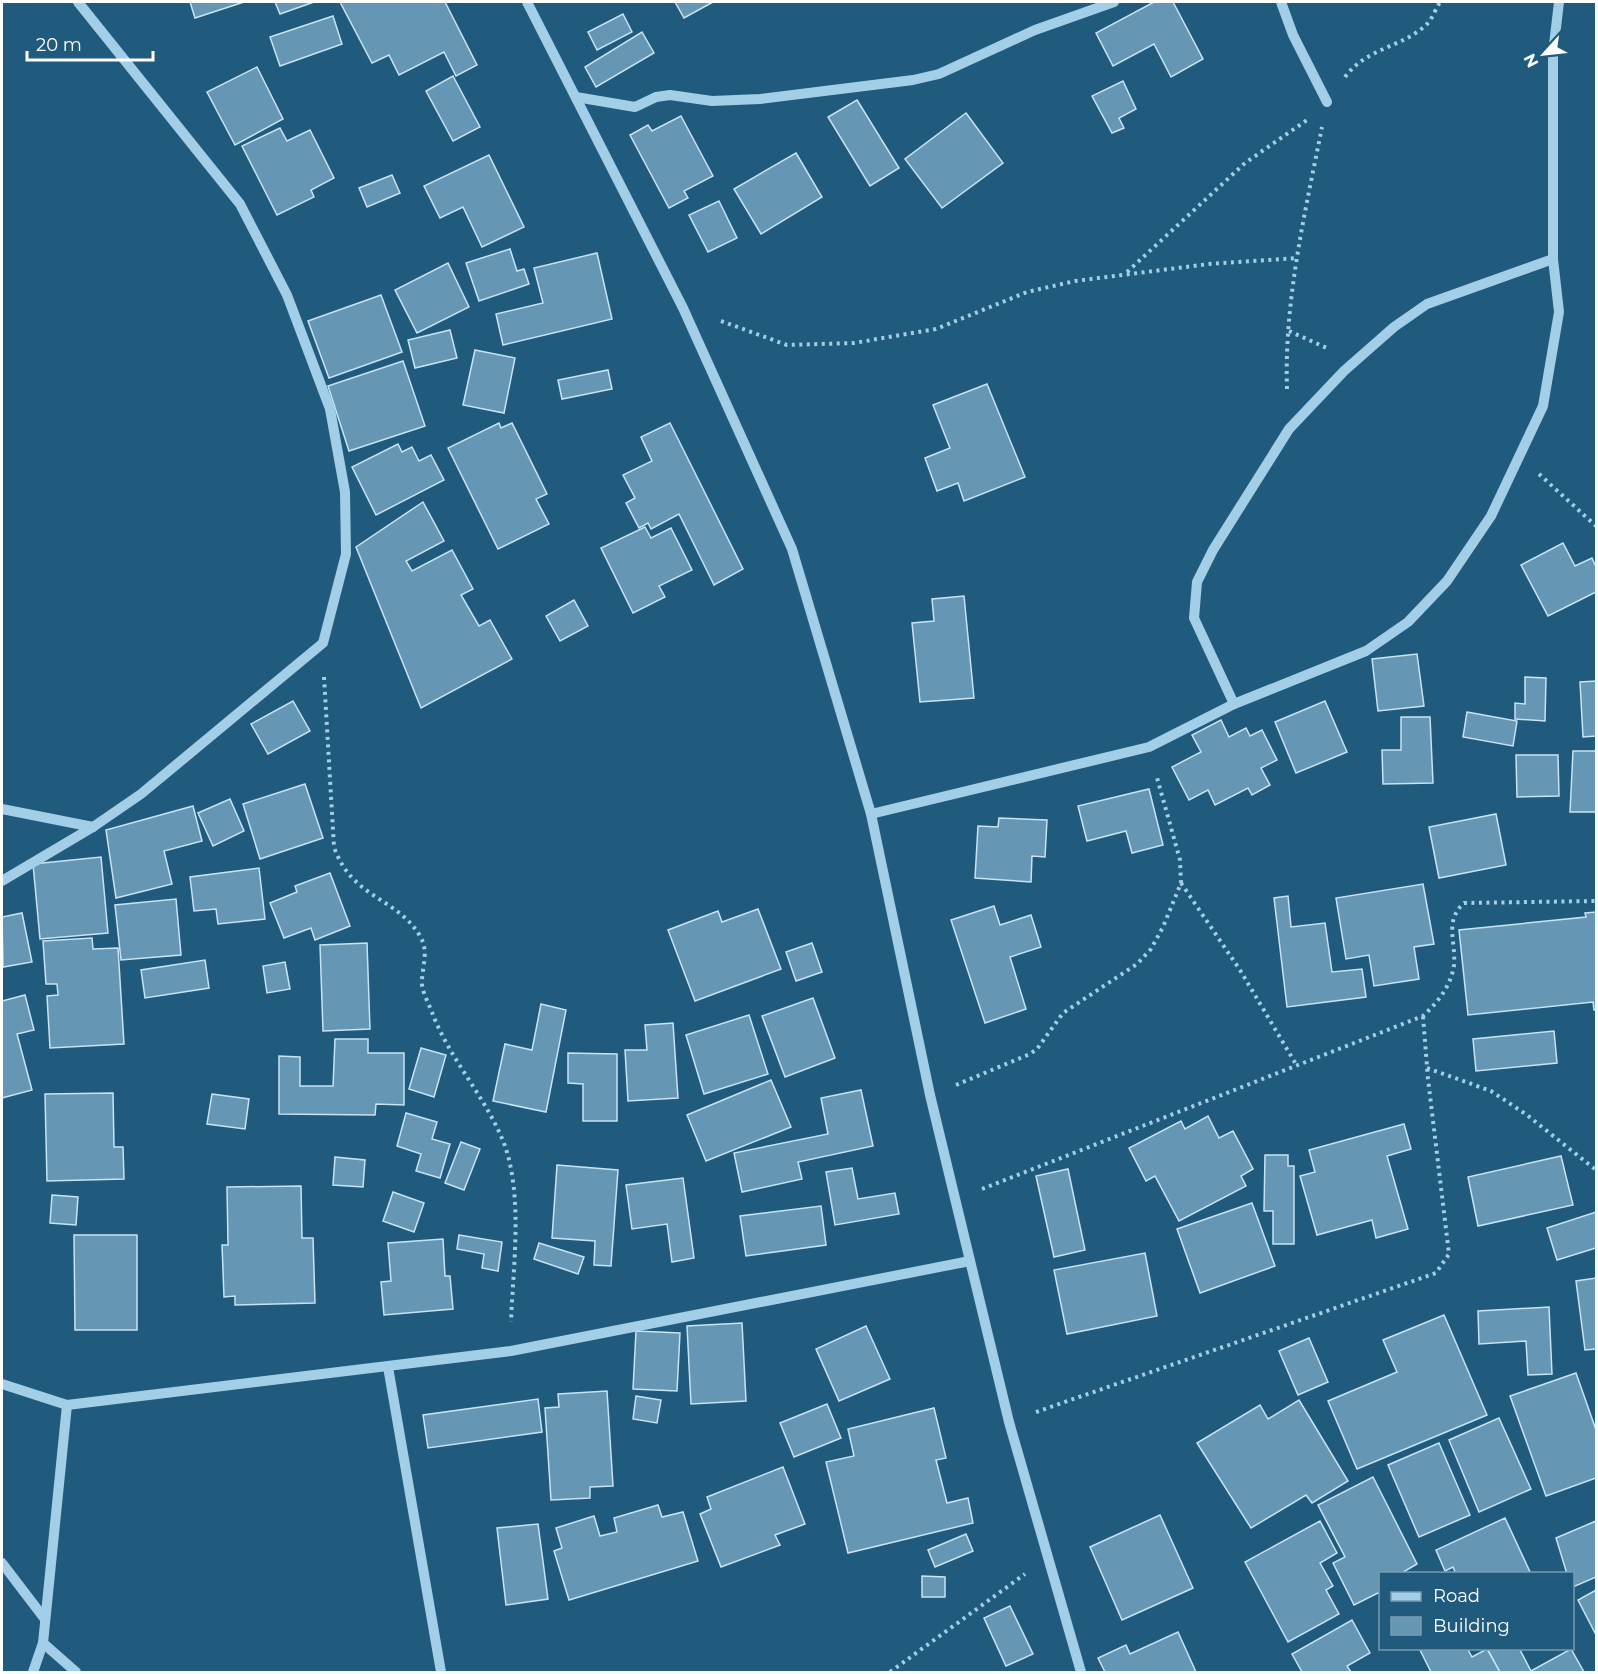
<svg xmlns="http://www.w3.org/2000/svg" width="1598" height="1674" font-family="Montserrat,sans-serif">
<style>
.building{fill:#6597b4;stroke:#c6e4f5;stroke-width:1.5}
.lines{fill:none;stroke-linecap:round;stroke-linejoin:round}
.path{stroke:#a3cee7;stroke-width:4;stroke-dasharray:3 4.5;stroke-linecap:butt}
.minor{stroke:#a3cee7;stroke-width:10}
</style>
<rect width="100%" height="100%" fill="#205a7c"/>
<g class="building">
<polygon points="190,2 244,2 195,18"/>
<polygon points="275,2 314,2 280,14"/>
<polygon points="340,2 445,2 477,65 456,76 444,52 399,75 389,55 372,63"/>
<polygon points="675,2 713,2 684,18"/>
<polygon points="1154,2 1173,2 1203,59 1171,77 1154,44 1113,66 1096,33"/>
<polygon points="623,14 632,32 597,50 588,32"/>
<polygon points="333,16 342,44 280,66 270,37"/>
<polygon points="642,32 654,53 596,87 585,67"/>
<polygon points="257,67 283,119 235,145 207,92"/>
<polygon points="453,76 480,127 453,141 426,91"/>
<polygon points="1123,81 1136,109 1119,118 1124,128 1112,133 1092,96"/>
<polygon points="857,100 899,168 870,186 828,117"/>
<polygon points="966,113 1003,163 942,208 905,159"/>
<polygon points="681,116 713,176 684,191 688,198 669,208 630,135 648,125 652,131"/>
<polygon points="280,128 287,141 310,130 334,178 311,190 314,197 277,215 242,146"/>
<polygon points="796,153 822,197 761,234 734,189"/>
<polygon points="489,155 524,227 482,247 463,207 440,218 424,186"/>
<polygon points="392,175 400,193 367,207 359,188"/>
<polygon points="719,201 737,238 708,252 689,215"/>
<polygon points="510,249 517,271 524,269 529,284 479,301 466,263"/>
<polygon points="597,253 612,319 503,345 496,314 543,303 534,268"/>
<polygon points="448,263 469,307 417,333 395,290"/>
<polygon points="381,295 402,352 329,378 308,321"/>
<polygon points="450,330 457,358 415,368 408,340"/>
<polygon points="475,350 515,358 504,413 463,405"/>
<polygon points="403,361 425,426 349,451 328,386"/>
<polygon points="608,370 612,389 562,399 558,380"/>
<polygon points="987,384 1025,477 964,501 958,483 937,491 925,458 950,448 933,405"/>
<polygon points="499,423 501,428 512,423 547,494 536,499 549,524 498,549 448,448"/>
<polygon points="670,423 743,569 714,585 679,514 651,529 648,523 639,528 626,503 635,498 623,475 652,461 641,437"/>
<polygon points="398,444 402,452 412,447 419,461 431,455 444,480 376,515 352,467"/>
<polygon points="423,502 444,541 406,561 412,571 452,550 473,589 461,595 479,626 490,620 512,659 421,708 356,547"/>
<polygon points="645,527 651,538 671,528 692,570 659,586 665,597 633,613 601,548"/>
<polygon points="1563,543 1575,566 1592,558 1596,567 1596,592 1548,616 1521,565"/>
<polygon points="964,596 974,698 920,702 912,623 934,621 932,599"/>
<polygon points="574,600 588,626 560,641 546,616"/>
<polygon points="1417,654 1424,706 1378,711 1372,659"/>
<polygon points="1525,677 1546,678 1545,721 1515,719 1515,703 1525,704"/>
<polygon points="1596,681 1596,736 1583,737 1580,682"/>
<polygon points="293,701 310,731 268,754 251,724"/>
<polygon points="1325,701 1347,752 1296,773 1275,722"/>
<polygon points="1467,712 1517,721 1513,746 1463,737"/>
<polygon points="1401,717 1430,717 1433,783 1383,784 1382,750 1401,750"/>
<polygon points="1221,720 1229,737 1246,728 1250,736 1262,730 1277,760 1261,768 1270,785 1252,795 1248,788 1215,805 1208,790 1189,800 1172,767 1201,752 1192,735"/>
<polygon points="1573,751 1596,751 1596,812 1570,812"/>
<polygon points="1516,755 1558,755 1559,796 1517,797"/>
<polygon points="305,784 323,838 260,859 243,804"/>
<polygon points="1149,789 1163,845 1132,853 1126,831 1087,841 1078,806"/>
<polygon points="230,799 244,831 213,846 198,813"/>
<polygon points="193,806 202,841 164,851 172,884 116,898 106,830"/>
<polygon points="1496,814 1506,865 1439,878 1429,827"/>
<polygon points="999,818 1047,820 1045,857 1032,856 1031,882 975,878 978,826 998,827"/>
<polygon points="101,857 108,933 40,939 33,864"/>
<polygon points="259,868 265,919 218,924 216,909 194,911 190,877"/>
<polygon points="330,873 350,926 315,940 311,928 284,938 270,903 297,892 295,886"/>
<polygon points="1423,884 1434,944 1414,947 1419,979 1374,986 1369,955 1346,959 1336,898"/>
<polygon points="1288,896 1291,927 1325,923 1332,972 1362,969 1366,997 1287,1007 1274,898"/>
<polygon points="176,899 181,955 121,960 115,905"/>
<polygon points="994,906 1000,925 1031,915 1041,947 1010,957 1026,1009 985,1023 951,920"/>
<polygon points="758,909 781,969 695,1001 668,930 718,911 722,922"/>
<polygon points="1596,912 1596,1010 1594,1010 1593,1002 1468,1015 1459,930 1586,917 1585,913"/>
<polygon points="22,913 32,962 3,967 2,917"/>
<polygon points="92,938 93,949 118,948 124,1044 50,1048 47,996 58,995 57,984 46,984 43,941"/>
<polygon points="367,943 370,1029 323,1031 320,945"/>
<polygon points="812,943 822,972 796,981 786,952"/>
<polygon points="205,960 209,988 145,998 141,970"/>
<polygon points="285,962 290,989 267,993 263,966"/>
<polygon points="25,995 34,1030 17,1034 32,1090 2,1098 2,1001"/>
<polygon points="813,998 835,1058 785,1077 762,1016"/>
<polygon points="541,1004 566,1010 546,1112 493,1101 505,1044 532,1050"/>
<polygon points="749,1015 768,1074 704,1094 686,1035"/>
<polygon points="673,1023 678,1098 628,1101 625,1050 647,1050 645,1025"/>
<polygon points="1554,1031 1557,1063 1476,1071 1473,1039"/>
<polygon points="335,1039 368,1039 368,1053 404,1053 404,1105 376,1104 375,1115 279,1114 279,1056 300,1057 300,1086 333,1086"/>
<polygon points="421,1048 446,1055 434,1097 409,1089"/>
<polygon points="568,1053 617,1054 617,1121 583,1121 583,1084 568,1083"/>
<polygon points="771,1080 791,1127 706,1161 687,1115"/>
<polygon points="861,1090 873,1146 798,1162 802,1179 742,1192 734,1153 828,1134 821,1098"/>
<polygon points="113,1093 114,1147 123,1147 124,1179 47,1181 45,1094"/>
<polygon points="212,1094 249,1099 245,1129 207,1124"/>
<polygon points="406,1113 437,1122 432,1139 450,1144 440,1178 416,1171 421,1154 397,1146"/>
<polygon points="1208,1116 1219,1138 1233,1131 1253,1169 1241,1176 1246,1186 1179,1221 1155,1176 1146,1181 1129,1148 1181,1121 1185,1129"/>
<polygon points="1404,1124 1411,1149 1387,1156 1408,1229 1376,1238 1372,1220 1317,1235 1300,1176 1315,1172 1309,1150"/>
<polygon points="461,1142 480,1149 464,1190 445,1183"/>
<polygon points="1265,1155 1288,1155 1288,1166 1294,1166 1294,1244 1273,1244 1273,1211 1264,1211"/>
<polygon points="1561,1156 1573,1205 1478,1226 1468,1177"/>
<polygon points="335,1157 365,1160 363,1187 333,1185"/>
<polygon points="557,1165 618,1170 611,1266 594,1265 595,1241 552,1238"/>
<polygon points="852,1168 858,1199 895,1193 899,1214 835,1225 826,1172"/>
<polygon points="1068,1169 1085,1250 1054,1257 1036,1176"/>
<polygon points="683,1178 694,1258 672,1262 667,1224 632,1229 626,1185"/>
<polygon points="301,1186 302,1238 313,1238 315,1303 235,1305 235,1296 224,1297 222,1245 228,1245 227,1187"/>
<polygon points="393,1192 424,1203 414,1232 383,1221"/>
<polygon points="52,1195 78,1197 76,1225 50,1223"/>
<polygon points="1252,1203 1275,1266 1200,1293 1177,1229"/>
<polygon points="821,1206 826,1245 746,1256 740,1216"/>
<polygon points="1596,1212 1596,1248 1557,1260 1547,1228"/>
<polygon points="74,1235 137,1235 137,1330 75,1330"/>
<polygon points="459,1235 502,1242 498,1271 482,1268 484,1254 457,1249"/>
<polygon points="443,1239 445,1276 450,1276 453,1309 384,1315 381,1282 391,1281 388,1243"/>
<polygon points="539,1243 584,1257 578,1274 534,1259"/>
<polygon points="1145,1253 1157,1316 1067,1334 1054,1270"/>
<polygon points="1596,1278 1596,1349 1585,1350 1576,1281"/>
<polygon points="1549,1307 1552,1374 1528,1375 1526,1341 1479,1344 1478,1311"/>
<polygon points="1444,1315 1487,1415 1357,1469 1328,1401 1397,1372 1383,1340"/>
<polygon points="742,1323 746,1401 691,1404 687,1326"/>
<polygon points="866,1326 890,1379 839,1401 816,1349"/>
<polygon points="636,1331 680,1333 677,1391 633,1389"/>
<polygon points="1309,1338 1328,1382 1298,1395 1279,1351"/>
<polygon points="1576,1373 1596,1430 1596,1478 1546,1496 1510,1396"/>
<polygon points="607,1391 613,1486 590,1487 590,1498 551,1500 545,1408 559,1407 558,1394"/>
<polygon points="636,1396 661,1400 657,1423 633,1419"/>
<polygon points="538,1399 542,1432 428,1448 423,1415"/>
<polygon points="1299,1400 1348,1481 1312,1503 1306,1495 1251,1528 1197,1443 1260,1405 1268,1419"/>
<polygon points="827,1404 841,1438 794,1457 780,1423"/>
<polygon points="934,1408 946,1458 936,1460 947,1503 968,1498 973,1523 848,1553 826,1462 854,1456 848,1429"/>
<polygon points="1499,1418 1531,1489 1479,1512 1449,1440"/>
<polygon points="1439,1443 1470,1515 1419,1537 1388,1465"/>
<polygon points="783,1467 805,1524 775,1535 780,1545 721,1567 700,1514 711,1509 707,1497"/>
<polygon points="1373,1477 1417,1564 1400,1574 1380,1574 1380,1592 1354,1605 1333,1563 1345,1557 1318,1505"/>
<polygon points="658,1505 662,1517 683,1512 698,1561 569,1600 554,1551 562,1548 556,1528 594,1516 600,1536 617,1532 614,1518"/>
<polygon points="1160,1515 1193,1588 1122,1620 1090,1547"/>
<polygon points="1505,1518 1531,1574 1456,1574 1453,1567 1445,1571 1436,1550"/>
<polygon points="1320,1521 1337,1553 1320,1563 1333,1586 1326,1590 1339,1614 1288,1642 1245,1562"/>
<polygon points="1596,1521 1596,1577 1573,1587 1572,1574 1567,1574 1556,1538"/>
<polygon points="538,1524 548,1599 506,1605 497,1528"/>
<polygon points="966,1534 973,1551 935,1567 928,1550"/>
<polygon points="922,1576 945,1577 945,1597 922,1597"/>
<polygon points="1596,1590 1596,1635 1578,1600"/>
<polygon points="1010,1606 1033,1654 1006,1666 984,1618"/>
<polygon points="1352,1620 1370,1653 1347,1666 1351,1672 1302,1672 1292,1654"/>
<polygon points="1178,1632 1196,1672 1105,1672 1098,1658 1126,1645 1130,1654"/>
<polygon points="1419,1648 1467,1648 1472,1657 1487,1649 1500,1672 1431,1672"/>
<polygon points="1487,1648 1519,1648 1531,1671 1571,1649 1584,1672 1500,1672"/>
</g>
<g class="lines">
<g class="path">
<path d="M1345,77C1367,47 1405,47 1428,23C1433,17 1436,8 1440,2"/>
<polyline points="1127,272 1245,163 1307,120"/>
<polyline points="721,321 787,345 854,343 936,329 1027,292 1075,281 1209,264 1297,258"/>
<polyline points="1289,331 1329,349"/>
<path d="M1287,389C1284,301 1305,213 1322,127"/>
<polyline points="1539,474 1596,526"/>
<path d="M324,677L334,847C352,899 397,897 420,936C430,953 421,968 422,985C423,994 430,1006 433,1015C451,1061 488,1100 505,1146C523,1199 513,1267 511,1322"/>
<polyline points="1181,883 1240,970 1297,1066"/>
<polyline points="1427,1068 1491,1091 1527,1115 1596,1170"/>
<polyline points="956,1085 1030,1054 1037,1049 1063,1013 1137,964 1151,949 1163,927 1181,883 1180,860 1156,774"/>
<path d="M982,1189L1423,1016C1438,1002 1451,986 1454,965C1456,941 1444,921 1464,903L1596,901"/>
<polyline points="1036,1412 1436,1273 1449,1254 1428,1079 1423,1016"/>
<polyline points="890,1672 1025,1574"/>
</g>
<g class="minor">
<polyline points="527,2 683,308 792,549 871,814 930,1095 1009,1422 1081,1672"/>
<polyline points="1281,2 1293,35 1327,102"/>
<polyline points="576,97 635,107 656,97 670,95 712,101 760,99 913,80 939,74 1035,30 1114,2"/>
<polyline points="1234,704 1194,618 1197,582 1213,550 1289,429 1344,371 1394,327 1427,304 1553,259"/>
<polyline points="2,809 93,827"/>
<polyline points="871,814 1149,747 1234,704 1366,651 1408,622 1447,581 1491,516 1543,406 1559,312 1553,259 1553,53 1559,2"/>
<polyline points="2,881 93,827 141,794 323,643 346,554 345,492 330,409 287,295 240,204 78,2"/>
<polyline points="388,1367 441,1672"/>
<polyline points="2,1384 67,1405 511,1351 970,1261"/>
<polyline points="2,1563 44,1618"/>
<polyline points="43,1643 76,1672"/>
<polyline points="33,1672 43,1643 67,1405"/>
</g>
</g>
<rect width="1598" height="1674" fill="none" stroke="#ffffff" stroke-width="6"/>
<rect x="1379" y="1572" width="195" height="78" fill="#205a7c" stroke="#799cb0" stroke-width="1.5"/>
<rect x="1391" y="1592" width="30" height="9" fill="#a3cee7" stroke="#799cb0" stroke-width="1.5"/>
<text x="1433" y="1602" font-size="18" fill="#ffffff">Road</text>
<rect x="1391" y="1617" width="30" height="18" fill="#6597b4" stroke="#799cb0" stroke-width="1.5"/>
<text x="1433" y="1632" font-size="18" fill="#ffffff">Building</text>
<g transform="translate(1544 54) rotate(243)" stroke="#205a7c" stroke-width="4.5" paint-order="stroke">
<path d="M0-4.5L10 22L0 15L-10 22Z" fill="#ffffff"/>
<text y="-9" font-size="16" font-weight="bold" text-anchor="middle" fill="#ffffff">N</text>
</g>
<path d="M27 51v9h126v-9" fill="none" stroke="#ffffff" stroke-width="3"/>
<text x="36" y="51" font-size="18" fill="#ffffff" stroke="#205a7c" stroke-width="4.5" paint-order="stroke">20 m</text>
</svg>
